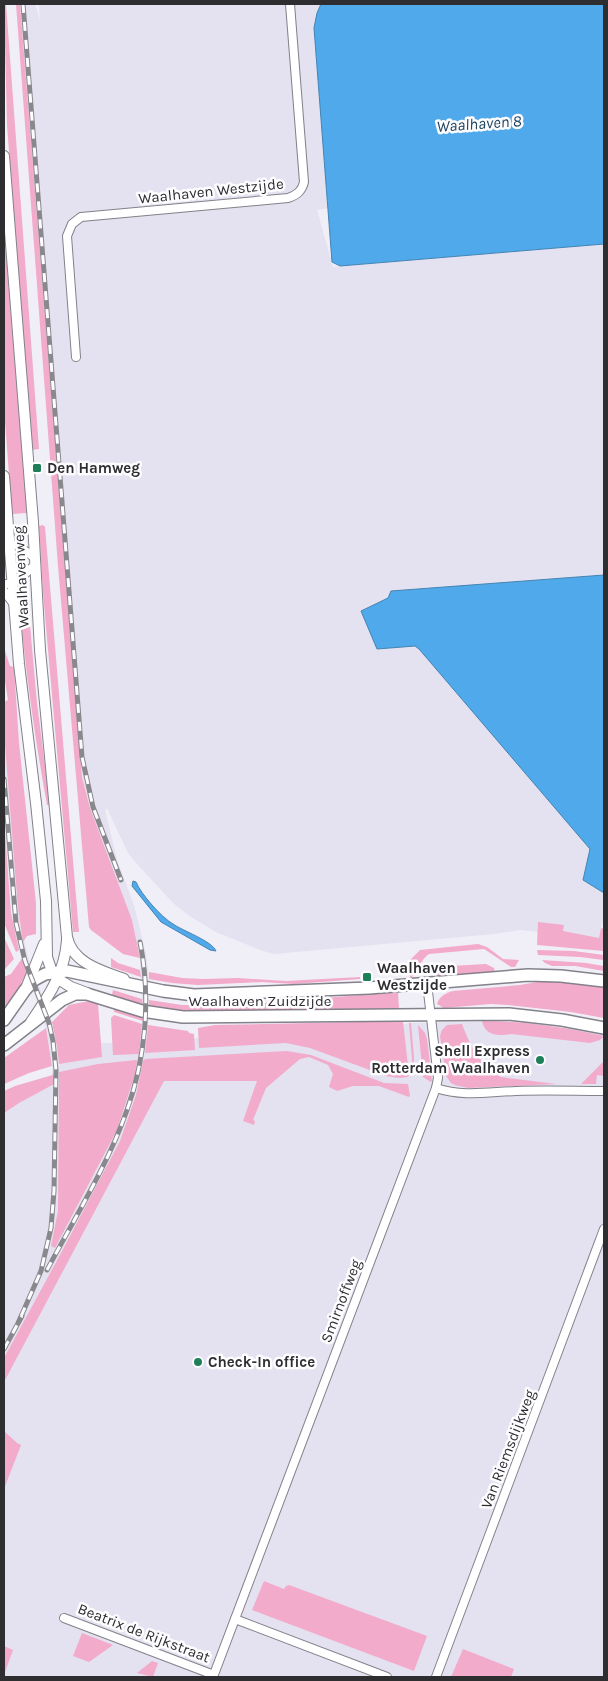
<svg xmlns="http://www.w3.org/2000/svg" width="608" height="1681" font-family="Karla,sans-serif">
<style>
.built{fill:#e4e1f0}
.green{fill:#f2abca}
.water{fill:#4fa9ea;stroke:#4584b2}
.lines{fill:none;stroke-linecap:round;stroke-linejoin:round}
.minor-casing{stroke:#838189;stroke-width:10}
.tertiary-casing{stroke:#838189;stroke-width:12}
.secondary-casing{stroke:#838189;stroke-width:14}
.minor{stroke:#fff;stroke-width:8}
.tertiary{stroke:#fff;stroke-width:10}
.secondary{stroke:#fff;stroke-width:11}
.rail-casing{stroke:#89888d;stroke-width:5}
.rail{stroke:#fdfcfe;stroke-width:3;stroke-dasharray:9;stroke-linecap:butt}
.poi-dot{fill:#1d8059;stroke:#fdfcfe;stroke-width:2}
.labels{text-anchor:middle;stroke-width:5;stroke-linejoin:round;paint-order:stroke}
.street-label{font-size:15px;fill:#2e2d30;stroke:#fdfcfe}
.poi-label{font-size:15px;font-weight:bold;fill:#2e2d30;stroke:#fdfcfe;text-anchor:start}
.water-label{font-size:16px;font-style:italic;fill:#1f445f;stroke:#fdfcfe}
</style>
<rect width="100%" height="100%" fill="#f0eef6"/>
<polygon class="built" points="20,4 35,4 40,21 39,4 345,4 336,207 317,210 333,267 604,242 604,593 427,641 604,837 604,914 599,938 520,930 494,934 274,954 260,950 216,932 188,915 173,903 138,865 128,853 107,808 105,810 117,860 134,905 146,954 149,979 147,1041 357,1030 411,1023 503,1021 571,1029 604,1035 604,1677 4,1677 4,1110 44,1086 52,1075 52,1062 46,1028 19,950 13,923 4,819 4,733 20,922 28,957 50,1015 57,1047 59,1065 74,1045 140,1041 143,1020 140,958 132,920 90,808 82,777"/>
<g class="green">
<polygon points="4,4 6,4 39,449 32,450 7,125"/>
<polygon points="16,4 20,4 82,777 90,808 132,920 140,958 123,954 91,930 89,927 58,566"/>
<polygon points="4,228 27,513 12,514 4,408"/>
<polygon points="43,525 45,527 79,932 73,932 43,593 39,526"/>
<path d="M26,581L37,703L50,805H47C34,733 24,660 18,586Z"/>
<polygon points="4,648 10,666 14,667 19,743 36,903 36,934 27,936 23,942 18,908 4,733 4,702 8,700 4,675"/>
<polygon points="4,819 11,913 19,950 16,952 4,923"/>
<polygon points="538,922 564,925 563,931 599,938 601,928 604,929 604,951 537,945"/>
<polygon points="4,937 14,959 4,970"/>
<path d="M478,944L487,947L503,959L519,960L515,967H511L484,949L429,954C421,959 417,972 410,980V979L409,961L420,950Z"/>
<polygon points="537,950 574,951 604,955 604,960 580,957 538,955"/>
<polygon points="23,957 28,970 14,998 4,1008 4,977 11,974"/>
<polygon points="111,958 118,963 140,970 141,977 111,967"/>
<polygon points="542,960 586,963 604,966 604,971 575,966 552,966 545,963"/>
<polygon points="486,964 494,968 495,973 436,977 437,972 451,966"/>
<polygon points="149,972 182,978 202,979 238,978 286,981 360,977 360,979 294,984 262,982 198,985 172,983 149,979"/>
<path d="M548,980L604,986V1018L571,1012L507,1005L491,1004L444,1008L437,1004C439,996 446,993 453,991L520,985Z"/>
<polygon points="113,990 142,999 143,1006 112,995"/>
<polygon points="398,992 399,1009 222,1014 175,1011 149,1006 149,1000 182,1005 226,1006"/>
<polygon points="89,1001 98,1004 102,1057 59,1064 57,1047 52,1022 69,1005"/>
<polygon points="114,1008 143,1017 143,1021 114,1012"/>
<polygon points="114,1015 142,1024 139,1054 113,1055 111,1018"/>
<polygon points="403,1021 409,1075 408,1077 399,1078 386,1076 310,1048 286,1043 199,1048 198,1028 215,1025"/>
<path d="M482,1021C523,1021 564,1027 604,1036L600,1040L590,1043L511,1034C498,1036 485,1036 482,1021Z"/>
<polygon points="409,1023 411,1023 414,1057 413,1072"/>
<path d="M462,1024C470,1045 480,1067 501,1077L556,1084L468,1088L455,1085L451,1083L446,1076L440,1036L442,1030L447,1025Z"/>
<polygon points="148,1025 188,1031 189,1033 194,1034 195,1050 145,1053"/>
<polygon points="418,1025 425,1033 427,1039 432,1081 431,1082 423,1077"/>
<polygon points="46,1028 52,1066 29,1073 4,1084 4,1058"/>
<polygon points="287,1051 311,1055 384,1083 408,1084 410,1096 409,1097 379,1086 353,1086 337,1091 329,1087 333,1074 328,1065 309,1057 300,1059 266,1088 253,1120 255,1121 254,1125 243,1121 257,1081 164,1081 4,1382 4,1358 61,1253 120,1141 136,1095 143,1061 145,1059"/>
<polygon points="136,1060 137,1061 136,1071 117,1130 55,1248 51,1246 58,1211 59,1072 98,1064"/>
<polygon points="604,1061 604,1076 597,1075 596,1084 581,1084"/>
<polygon points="56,1074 56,1083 19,1103 4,1113 4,1091 15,1086"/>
<polygon points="4,1431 17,1443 21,1445 4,1489"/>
<polygon points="264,1581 284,1589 286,1586 289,1585 427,1636 414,1671 252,1610"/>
<polygon points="82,1633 113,1645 89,1662 73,1656"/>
<polygon points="4,1646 13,1650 4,1675"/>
<polygon points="463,1649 514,1669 511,1677 451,1677"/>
<polygon points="152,1661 158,1663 153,1677 137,1673"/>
</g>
<g class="water">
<polygon points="321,4 604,4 604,244 340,266 332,262 314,28 317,13"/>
<polygon points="604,575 604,893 583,880 590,849 419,649 415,646 377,649 361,611 388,598 391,591"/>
<path d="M133,881L136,882C141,894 161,917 173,924C183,931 212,941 216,951L210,950L161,922L132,886Z"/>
</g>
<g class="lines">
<g class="minor-casing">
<g id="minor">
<path d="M76,357L67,236L72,224L81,217L288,198C297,195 302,191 304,182L290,4"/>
<polyline points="4,543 17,545 35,558"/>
<polyline points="4,585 18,580 35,565"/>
<polyline points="4,591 13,603"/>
<path d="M436,1088C463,1097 488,1092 516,1091C545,1090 575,1091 604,1091"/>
<polyline points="64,1618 214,1675"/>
<polyline points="235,1619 387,1677"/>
<polyline points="213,1677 436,1088 438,1078 427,983"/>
<polyline points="436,1677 604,1229"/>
</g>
</g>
<g class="tertiary-casing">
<g id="tertiary">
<path d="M4,156L33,522L40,650L67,937C72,963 102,971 124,979"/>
<polyline points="4,476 19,664 36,803 46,901 47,957 51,969 58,979 71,987 87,993"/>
<polyline points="27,986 44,944"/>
<path d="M31,1022C49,996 65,972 67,940"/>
</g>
</g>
<g class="secondary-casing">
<g id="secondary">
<polyline points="4,1020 25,990 34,980 45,974 67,971 163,991 194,995 369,988 528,975 561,976 604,981"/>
<polyline points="4,1045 62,1000 75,994 87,994 142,1011 183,1017 509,1014 562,1020 604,1028"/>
</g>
</g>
<use href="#minor" class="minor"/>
<use href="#tertiary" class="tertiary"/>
<use href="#secondary" class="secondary"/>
<g class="rail-casing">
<g id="rail">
<polyline points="23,4 82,757 93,807 121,880"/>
<polyline points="4,779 16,923 25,961 49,1023 53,1041 56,1070 54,1191 51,1228 41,1271 19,1321"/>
<path d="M47,1270C74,1219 108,1165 127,1110C146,1057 151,997 140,942"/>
<polyline points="4,1349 22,1316"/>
</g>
</g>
<use href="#rail" class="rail"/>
</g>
<g class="poi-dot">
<rect x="32" y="463" width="10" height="10" rx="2.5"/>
<rect x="362" y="972" width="10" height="10" rx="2.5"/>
<circle cx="540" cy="1060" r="5"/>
<circle cx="198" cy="1362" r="5"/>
</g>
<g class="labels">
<g class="street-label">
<text transform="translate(211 191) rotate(-6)" y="5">Waalhaven Westzijde</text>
<text transform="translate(21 577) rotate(-93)" y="5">Waalhavenweg</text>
<text x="260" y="1006">Waalhaven Zuidzijde</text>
<text transform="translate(341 1301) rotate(-69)" y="5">Smirnoffweg</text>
<text transform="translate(508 1449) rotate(-69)" y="5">Van Riemsdijkweg</text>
<text transform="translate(144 1633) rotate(21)" y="5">Beatrix de Rijkstraat</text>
</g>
<g class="poi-label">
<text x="47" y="473">Den Hamweg</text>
<text x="377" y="973">Waalhaven<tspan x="377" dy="17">Westzijde</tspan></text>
<text x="530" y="1056" text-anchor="end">Shell Express<tspan x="530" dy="17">Rotterdam Waalhaven</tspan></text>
<text x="208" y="1367">Check-In office</text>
</g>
<g class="water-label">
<text transform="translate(479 123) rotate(-4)" y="6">Waalhaven 8</text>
</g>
</g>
<rect width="608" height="1681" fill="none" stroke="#2e2d30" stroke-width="10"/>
</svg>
